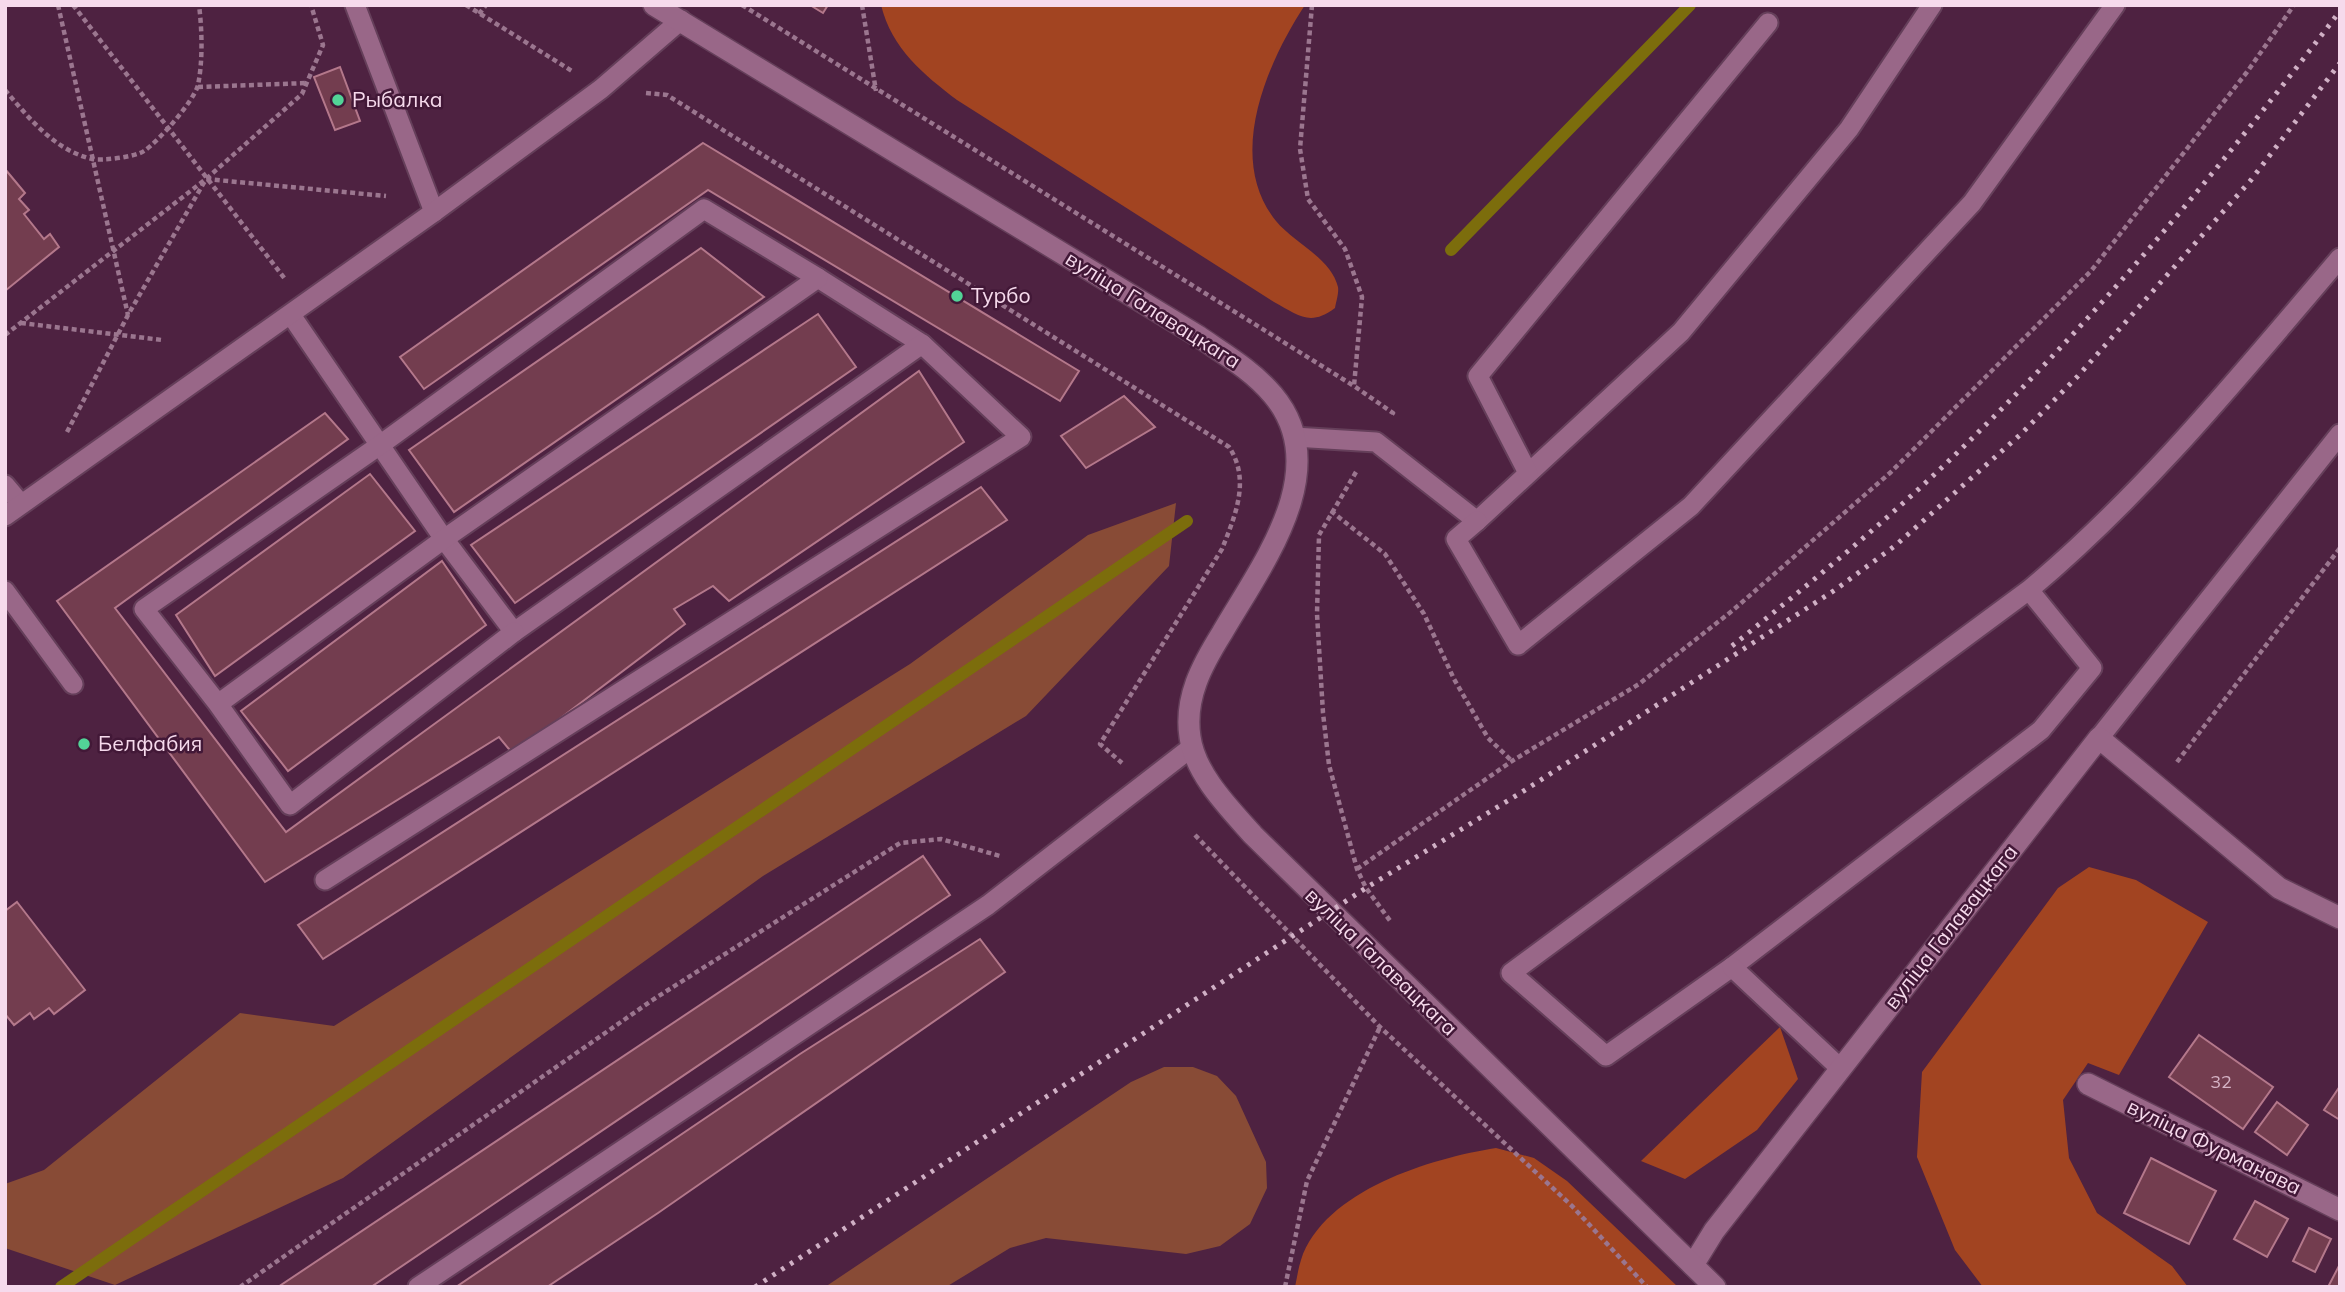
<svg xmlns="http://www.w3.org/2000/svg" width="2345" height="1292" font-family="Mulish,sans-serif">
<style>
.green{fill:#884b36}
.forest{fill:#a24421}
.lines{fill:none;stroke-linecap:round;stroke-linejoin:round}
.stream{stroke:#7c6d0c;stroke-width:12}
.building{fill:#733d4f;stroke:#b4788b;stroke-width:2}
.service-casing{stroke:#653f5a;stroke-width:23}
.minor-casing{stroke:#653f5a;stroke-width:24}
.tertiary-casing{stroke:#653f5a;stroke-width:24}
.path{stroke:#9b768f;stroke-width:4.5;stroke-dasharray:5 3.5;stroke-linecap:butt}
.service{stroke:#996788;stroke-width:19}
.minor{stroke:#996788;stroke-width:21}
.tertiary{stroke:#996788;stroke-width:21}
.rail{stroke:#d0b0c5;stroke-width:5;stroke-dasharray:3.5 7;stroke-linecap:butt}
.poi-dot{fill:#52d397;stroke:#421837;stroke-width:2.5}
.labels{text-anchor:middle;stroke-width:5;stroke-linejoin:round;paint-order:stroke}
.number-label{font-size:18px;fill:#d5b3c5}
.poi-label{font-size:21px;fill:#f6daec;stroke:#421837;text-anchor:start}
.street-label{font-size:21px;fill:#f6daec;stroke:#421837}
</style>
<rect width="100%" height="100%" fill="#4e2241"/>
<g class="green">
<polygon points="1176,503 1169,566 1026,716 763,876 343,1178 115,1285 5,1248 5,1184 44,1170 240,1013 334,1026 910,664 1088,535"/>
<polygon points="1164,1067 1193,1067 1217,1076 1236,1096 1266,1162 1267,1188 1250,1224 1220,1246 1186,1254 1046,1238 1010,1248 946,1287 825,1287 1131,1082"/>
</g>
<g class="forest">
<path d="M881,5H1305C1267,63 1225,158 1276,221C1294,243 1331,258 1338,287C1339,293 1336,302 1335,308C1310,327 1298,315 1274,302L957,100C923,74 892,49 881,5Z"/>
<polygon points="2089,867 2136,880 2208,922 2119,1075 2088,1063 2063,1100 2069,1158 2097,1213 2172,1266 2188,1287 1983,1287 1955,1250 1917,1157 1922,1072 2058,888"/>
<polygon points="1780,1027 1798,1079 1757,1130 1685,1179 1641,1161"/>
<path d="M1496,1148L1534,1158L1567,1181L1678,1287H1295C1297,1278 1298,1269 1301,1260C1324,1190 1432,1158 1496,1148Z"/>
</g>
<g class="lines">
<g class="stream">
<polyline points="1451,250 1690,5"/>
<polyline points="61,1287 1187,521"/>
</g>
</g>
<g class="building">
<polygon points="810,5 828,5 823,13"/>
<polygon points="340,67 360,121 335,130 314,77"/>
<polygon points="703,143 1079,371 1060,401 708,190 424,389 400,357"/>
<polygon points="5,169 25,193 19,199 29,210 24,214 44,239 50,234 59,247 5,291"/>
<polygon points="701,248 764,297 454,512 409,450"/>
<polygon points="818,314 856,367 515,603 471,545"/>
<polygon points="919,371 964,442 729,601 713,586 674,609 685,624 513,754 499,737 265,882 57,601 325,413 348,439 115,608 286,832"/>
<polygon points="1124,396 1155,427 1086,468 1061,436"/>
<polygon points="370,474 415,531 215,676 176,615"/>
<polygon points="981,487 1007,520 323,959 298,925"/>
<polygon points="442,561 486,625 288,771 241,711"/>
<polygon points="923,856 950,895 371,1287 278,1287"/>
<polygon points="17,902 85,990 54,1014 49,1008 34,1019 30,1013 14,1025 5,1014 5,911"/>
<polygon points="980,939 1005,972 658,1213 547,1287 456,1287 800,1054"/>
<polygon points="2199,1035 2273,1087 2243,1129 2169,1077"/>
<polygon points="2340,1086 2340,1120 2324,1110"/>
<polygon points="2277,1102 2308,1125 2287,1155 2255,1132"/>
<polygon points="2151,1158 2216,1191 2189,1244 2124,1213"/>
<polygon points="2255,1201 2288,1219 2267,1257 2234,1239"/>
<polygon points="2309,1228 2331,1239 2315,1272 2293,1261"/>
<polygon points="2340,1264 2340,1287 2328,1287"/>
</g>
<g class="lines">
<g class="service-casing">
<g id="service">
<polyline points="355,5 434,212"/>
<polyline points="818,278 922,344"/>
<polyline points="291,315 444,539 514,632 922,344 1021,437 325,880"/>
<polyline points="1294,437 1376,442 1477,521 1681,332 1849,129 1932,5"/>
<polyline points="1528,473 1478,376 1768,23"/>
<polyline points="5,485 21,504"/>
<polyline points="5,516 434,212 601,89 681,20"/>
<polyline points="1477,521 1456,539 1518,645 1691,506 1972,203 2115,5"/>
<path d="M2029,590L2092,668L2041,730L1732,967L1606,1056L1511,973L2029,590C2146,492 2241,374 2340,258"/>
<polyline points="5,591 73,684"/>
<polyline points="218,704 144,609 380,445 704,209 818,278 444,539 218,704 290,805 514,632"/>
<polyline points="2099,738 2340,434"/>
<polyline points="1732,967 1840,1068"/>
<polyline points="418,1287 988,905 1192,747"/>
</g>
</g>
<g class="minor-casing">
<g id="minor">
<polyline points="2088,1084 2340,1210"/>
<polyline points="1693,1265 1714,1231 2099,738 2279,888 2340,918"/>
</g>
</g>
<g class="tertiary-casing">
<path id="tertiary" d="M654,5L1198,336C1224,354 1252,370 1273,395C1336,470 1260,567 1222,633C1202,665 1184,698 1190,737C1195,774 1229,808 1253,835L1715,1287"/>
</g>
<g class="path">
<polyline points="58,5 128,315"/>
<polyline points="73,5 285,279"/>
<polyline points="466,5 572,71"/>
<polyline points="742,5 1354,386 1393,413 1390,417"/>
<polyline points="862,5 876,91"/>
<polyline points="1312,5 1300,149 1308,199 1345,249 1362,297 1354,386"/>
<polyline points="479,14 486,5"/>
<polyline points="198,87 307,83"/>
<path d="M5,90C29,118 54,150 92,159C102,161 135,157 144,151C158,142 194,101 198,85C203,61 202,29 199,5"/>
<path d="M646,93L667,95L1229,447C1251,480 1235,516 1222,549L1100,744L1122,763"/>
<polyline points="21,323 162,340"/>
<polyline points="5,335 206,179 302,94 323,45 311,5"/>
<polyline points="67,432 128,315 206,179 386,196"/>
<polyline points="1356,472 1319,535 1317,614 1323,713 1329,765 1357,869 1366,888 1391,922"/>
<polyline points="1331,511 1385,554 1424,614 1454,679 1488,738 1512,761"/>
<polyline points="2177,762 2340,548"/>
<polyline points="1195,835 1380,1027 1572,1206 1647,1287"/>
<polyline points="1357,869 1512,761 1639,684 1732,611 1891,472 2091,271 2247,72 2294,5"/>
<polyline points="240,1287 654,999 900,843 941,839 1000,856"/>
<polyline points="1285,1287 1307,1181 1380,1027"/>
</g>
<use href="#service" class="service"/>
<use href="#minor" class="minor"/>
<use href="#tertiary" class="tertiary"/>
<g class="rail">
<path d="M1732,646C1809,584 1887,521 1958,452C2098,317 2222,166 2340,11"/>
<polyline points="755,1287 1366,888 1522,792 1835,590 1896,545 2021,434 2078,376 2251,180 2340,63"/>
</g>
</g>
<g class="poi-dot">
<circle cx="338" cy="100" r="7"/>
<circle cx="957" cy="296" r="7"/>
<circle cx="84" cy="744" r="7"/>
</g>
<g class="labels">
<g class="number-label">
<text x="2221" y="1088">32</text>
</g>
<g class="poi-label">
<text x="352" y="107">Рыбалка</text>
<text x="971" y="303">Турбо</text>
<text x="98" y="751">Белфабия</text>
</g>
<g class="street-label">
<text transform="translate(1153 310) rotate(32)" y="7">вуліца Галавацкага</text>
<text transform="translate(1951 927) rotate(-52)" y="7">вуліца Галавацкага</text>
<text transform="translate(1381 962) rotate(44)" y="7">вуліца Галавацкага</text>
<text transform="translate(2214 1147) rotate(26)" y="7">вуліца Фурманава</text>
</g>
</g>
<rect width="2345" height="1292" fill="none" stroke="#f6daec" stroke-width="14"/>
</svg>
